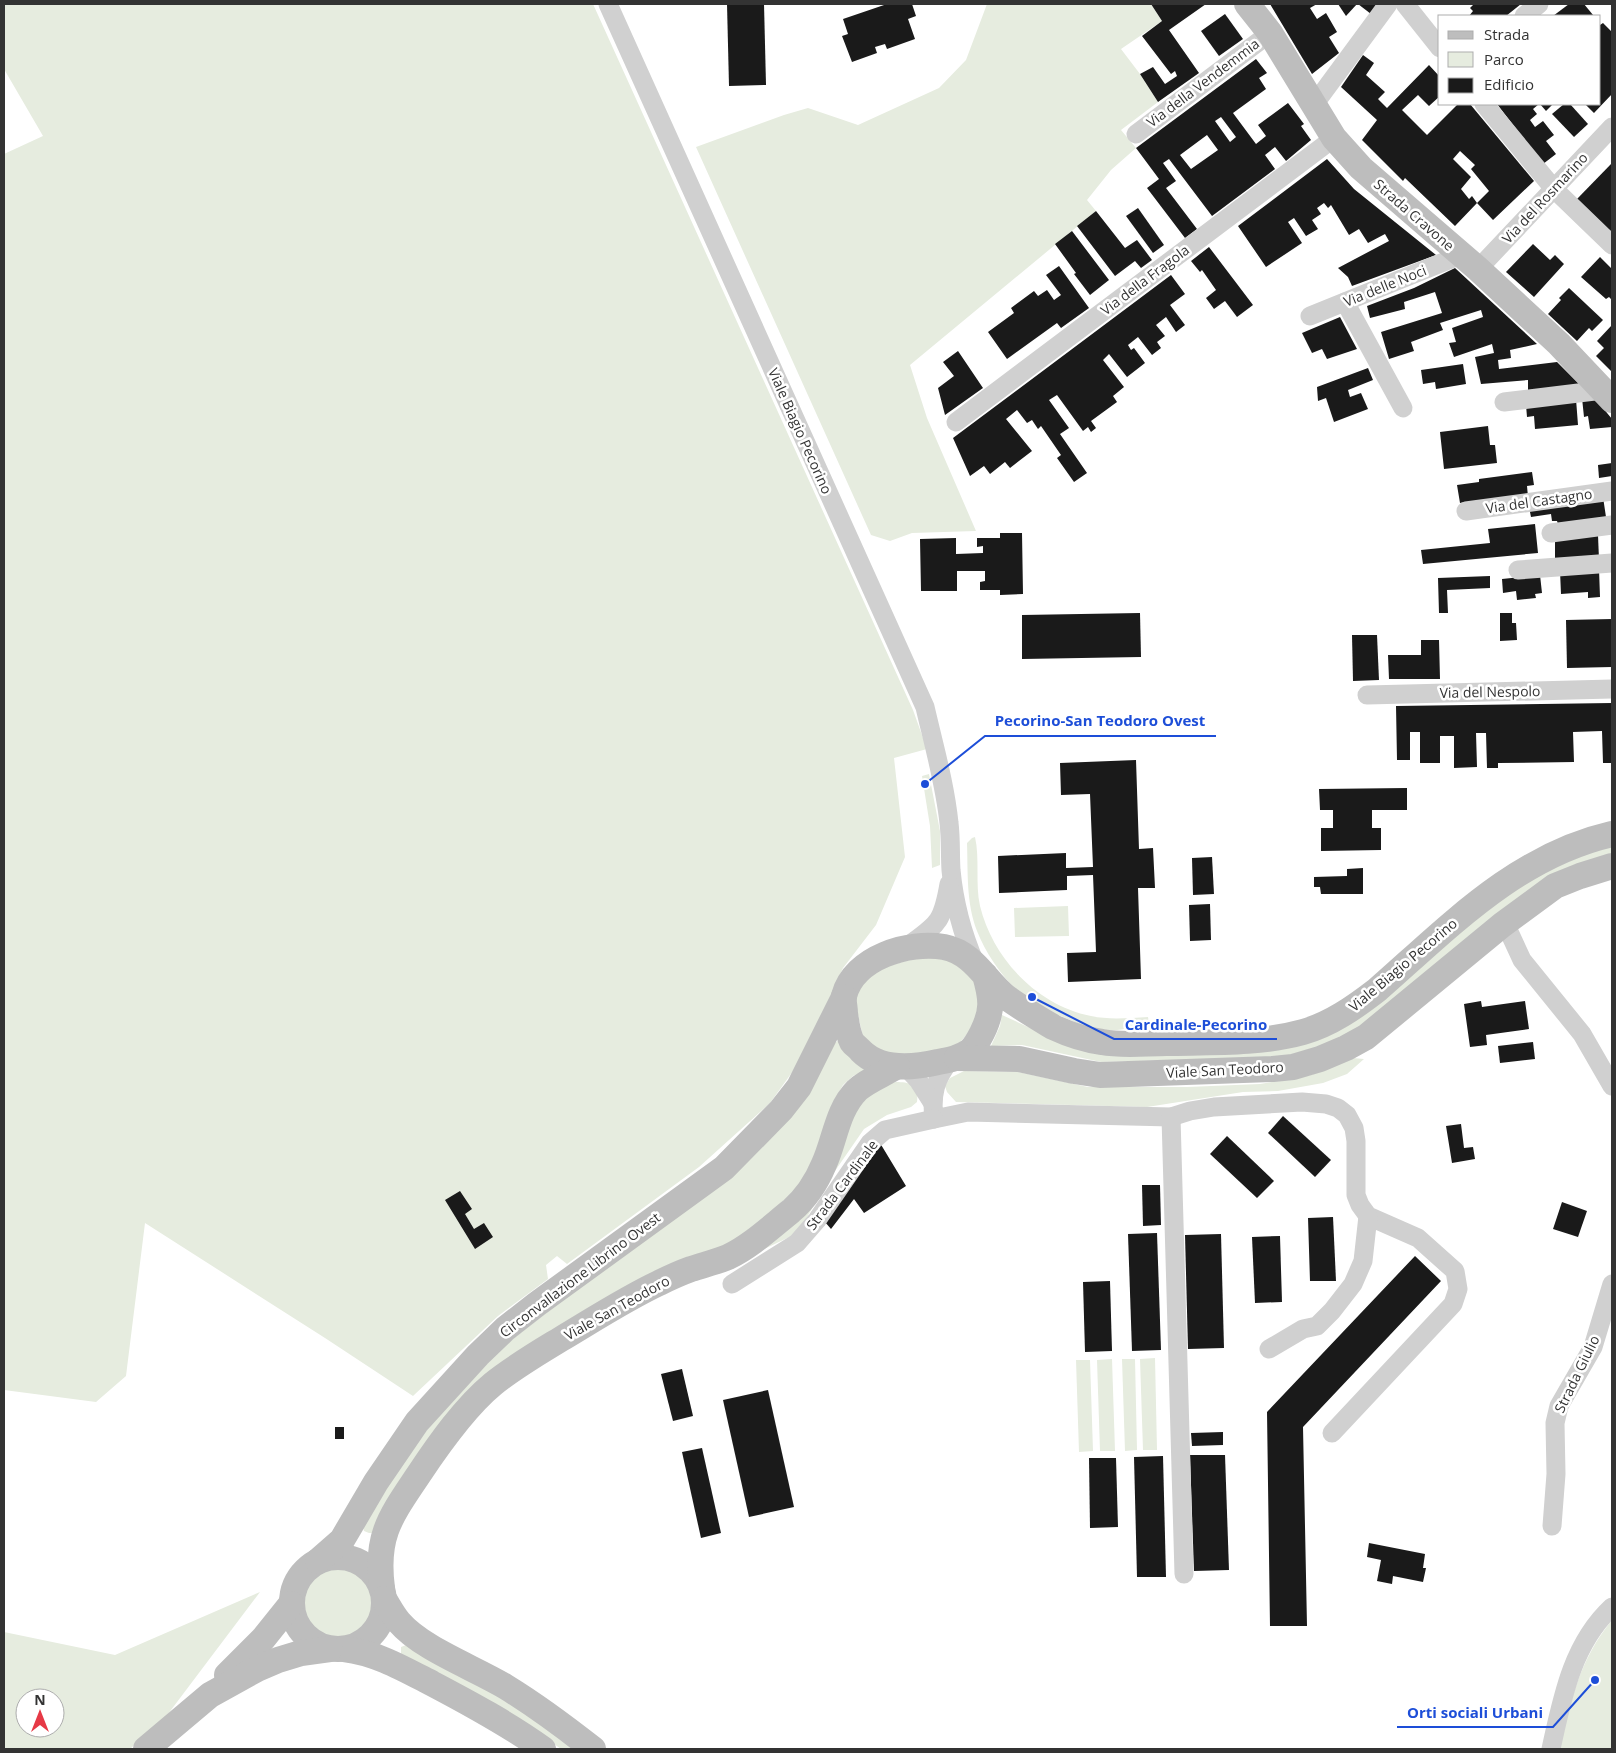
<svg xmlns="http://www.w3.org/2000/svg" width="1616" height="1753" font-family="'Open Sans',sans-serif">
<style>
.green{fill:#e6ecdf;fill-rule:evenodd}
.building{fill:#1a1a1a;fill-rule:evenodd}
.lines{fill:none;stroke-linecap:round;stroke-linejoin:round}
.street{stroke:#d0d0d0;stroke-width:19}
.secondary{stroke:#bdbdbd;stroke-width:26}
.labels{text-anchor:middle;stroke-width:5;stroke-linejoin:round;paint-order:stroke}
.street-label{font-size:14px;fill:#333;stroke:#fff}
.leader{fill:none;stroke:#1d4ed8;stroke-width:2}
.callout-dot{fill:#1d4ed8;stroke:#fff;stroke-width:2}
.callout-label{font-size:15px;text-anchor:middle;font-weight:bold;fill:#1d4ed8;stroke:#fff;stroke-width:5;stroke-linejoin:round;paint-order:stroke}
</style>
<rect width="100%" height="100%" fill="#fff"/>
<g class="green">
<polygon points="4,4 593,4 913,710 927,749 894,758 905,857 876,925 843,968 813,1035 793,1071 770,1103 699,1167 567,1264 557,1256 546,1265 548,1279 498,1316 413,1396 325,1338 145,1223 126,1376 96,1402 4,1390 4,154 43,136 4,69"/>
<polygon points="987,4 1151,4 1162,21 1121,49 1140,74 1158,102 1121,130 1136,148 1111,170 1087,200 1096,211 910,365 927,418 976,531 912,533 890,541 871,535 696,147 784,115 808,108 858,125 939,88 966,60"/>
<polygon points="929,774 940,831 940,865 932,868 930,826 922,776"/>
<path d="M975,837C980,859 975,883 980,906C993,959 1037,1005 1091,1016C1109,1020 1129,1018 1148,1017L1149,1023C1136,1025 1121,1032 1107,1030C1092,1029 1078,1024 1063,1017C1055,1014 1047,1011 1039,1007C1012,992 988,959 977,931C966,903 968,872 967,843L972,838Z"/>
<polygon points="1612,843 1612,855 1336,1044 1288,1057 1101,1062 1022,1045 991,1046 1000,1026 1002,1015 1050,1037 1266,1049 1530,878"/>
<polygon points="1068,906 1069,936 1015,937 1014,908"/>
<polygon points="920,957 947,959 970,974 978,988 980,999 975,1025 956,1047 914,1057 883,1053 864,1041 855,1002 859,987 878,969"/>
<polygon points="842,1039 869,1069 853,1076 843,1085 833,1103 815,1157 799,1186 763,1220 743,1237 499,1367 373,1533 369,1533 364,1531 363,1527 410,1450 486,1360 638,1241 836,1042"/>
<polygon points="1353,1058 1364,1059 1347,1074 1323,1083 1278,1091 1243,1092 1147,1107 956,1102 947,1092 945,1086 950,1078 964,1071 1018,1072 1088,1087 1187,1087 1260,1084 1311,1075"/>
<path d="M896,1082C911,1082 919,1085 917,1102L911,1107L887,1115L864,1129L826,1184L798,1233L730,1265L755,1252L858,1103L883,1085Z"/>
<polygon points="1155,1358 1157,1450 1143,1450 1140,1359"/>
<polygon points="1112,1359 1115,1451 1100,1451 1097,1360"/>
<polygon points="1122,1359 1135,1359 1137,1450 1125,1451"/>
<polygon points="1076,1360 1090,1360 1093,1451 1079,1452"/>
<circle cx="338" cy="1602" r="36"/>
<path d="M260,1592L168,1714L130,1749H4V1632L115,1655ZM25,1698H55V1728H25Z"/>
<path d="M1612,1620V1749H1560C1571,1699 1579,1661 1612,1620Z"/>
<polygon points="406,1645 479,1683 578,1749 561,1749 521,1720 401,1654 401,1647"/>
</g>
<g class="building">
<polygon points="727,4 764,4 766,85 729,86"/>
<polygon points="887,4 912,4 916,16 908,19 915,39 887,49 885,44 875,47 877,53 852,62 842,36 848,34 843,19"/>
<polygon points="1151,4 1206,4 1169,30 1199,73 1158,102 1140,74 1153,67 1165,84 1177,76 1175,71 1171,74 1142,36 1162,21"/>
<polygon points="1270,4 1317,4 1310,8 1317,19 1326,13 1337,32 1329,37 1339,53 1312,74"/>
<polygon points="1338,4 1357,4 1346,16"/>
<polygon points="1358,4 1377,4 1371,14"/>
<polygon points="1474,4 1521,4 1506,16 1469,16 1473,11 1470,8"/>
<polygon points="1569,4 1584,4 1593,15 1591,16 1553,16"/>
<polygon points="1225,14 1243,39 1219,56 1201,31"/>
<polygon points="1603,23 1612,32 1612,94 1594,113 1585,104 1600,104 1600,25"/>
<polygon points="1363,55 1374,63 1366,75 1385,92 1378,99 1387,108 1429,65 1440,77 1440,96 1429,106 1418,95 1402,110 1427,135 1458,104 1470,104 1534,181 1493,220 1477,203 1489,191 1471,169 1475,165 1460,151 1453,159 1471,177 1461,189 1469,199 1472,196 1477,203 1455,226 1405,178 1403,181 1362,140 1377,120 1341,87"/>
<path d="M1256,59L1267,73L1259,78L1266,89L1233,113L1256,144L1266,136L1258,125L1288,103L1304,124L1301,126L1311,140L1286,161L1275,147L1265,155L1275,169L1212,216L1169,159L1163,163L1176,181L1166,188L1197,229L1185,238L1147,188L1159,179L1136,148ZM1221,117L1236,137L1230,142L1215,121ZM1207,135L1218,150L1191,169L1180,155Z"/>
<polygon points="1497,104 1539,104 1533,109 1537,114 1530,120 1535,127 1543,121 1554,135 1546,141 1556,154 1543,164"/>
<polygon points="1540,104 1553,104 1546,111"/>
<polygon points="1564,104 1570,104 1588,124 1574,137 1552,114"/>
<polygon points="1327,159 1354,189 1436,255 1352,286 1348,277 1338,268 1389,241 1385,234 1368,243 1359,229 1349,235 1331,205 1328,208 1324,203 1317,208 1321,214 1312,220 1318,229 1306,236 1294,218 1288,222 1302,243 1266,267 1238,226"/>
<polygon points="1612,163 1612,233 1577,199"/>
<polygon points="1138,208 1164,245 1153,253 1126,216"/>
<polygon points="1096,211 1125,248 1137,240 1152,260 1141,268 1135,261 1115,276 1077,226"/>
<polygon points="1072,231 1109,280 1090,295 1074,274 1076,273 1055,244"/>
<polygon points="1533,244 1550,260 1555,255 1564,264 1534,297 1506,272"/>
<polygon points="1209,247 1253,305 1237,317 1225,301 1214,309 1206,298 1216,290 1202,270 1200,272 1191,261"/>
<polygon points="1600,257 1612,269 1612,300 1609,297 1606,299 1581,277"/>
<polygon points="1059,266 1089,308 1061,328 1057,323 1007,359 988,332 1014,313 1011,308 1034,291 1038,296 1047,290 1054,300 1061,295 1046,275"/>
<polygon points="1455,268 1537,344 1510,350 1511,358 1498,360 1499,369 1557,362 1584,389 1528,393 1528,380 1481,384 1475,357 1494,353 1492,344 1454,357 1449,343 1456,342 1452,328 1483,317 1481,310 1440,323 1443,330 1411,342 1414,351 1389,359 1381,332 1442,313 1435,292 1404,302 1405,309 1370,318 1367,306 1414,288"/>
<polygon points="1171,275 1185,294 1170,305 1185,325 1176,332 1166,317 1156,325 1165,336 1157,342 1161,348 1152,355 1138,337 1128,345 1131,350 1134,348 1145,363 1127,377 1109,354 1103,360 1124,387 1113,396 1117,402 1091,421 1096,428 1091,432 1088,427 1083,431 1057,395 1049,400 1069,428 1060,434 1087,473 1074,482 1057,458 1061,455 1041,426 1038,429 1032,420 1027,423 1017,410 1006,419 1032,451 1010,468 1005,462 990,474 984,466 970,476 953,438"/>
<polygon points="1569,288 1603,320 1592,331 1589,328 1577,341 1548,314 1561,300 1559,298"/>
<polygon points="1340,317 1357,349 1327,359 1322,349 1312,353 1302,333"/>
<polygon points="1612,325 1612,372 1596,356 1604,348 1597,341"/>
<polygon points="958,351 983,388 945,415 938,388 954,376 943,362"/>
<polygon points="1463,364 1466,384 1436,389 1435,382 1423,384 1421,370"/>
<polygon points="1368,368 1373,380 1348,390 1350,397 1361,393 1368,409 1334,422 1326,398 1318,401 1317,387"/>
<polygon points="1593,396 1612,419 1612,427 1590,429 1588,416 1584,417 1582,398"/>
<polygon points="1576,399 1578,425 1535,429 1534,416 1527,417 1526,405"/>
<polygon points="1488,426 1490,445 1495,445 1497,463 1444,469 1440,432"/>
<polygon points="1612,463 1612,476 1599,478 1598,465"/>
<polygon points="1532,472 1534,485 1527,486 1528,497 1482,500 1460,503 1457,485 1479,482 1479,479"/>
<polygon points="1603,497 1606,517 1558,524 1557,521 1552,521 1551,514 1531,517 1529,507"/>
<polygon points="1535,524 1538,553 1423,564 1421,550 1490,543 1488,529"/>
<polygon points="1000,533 1022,533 1023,594 1000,595 1000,590 980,590 980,582 985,581 985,571 957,571 957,591 921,591 920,539 956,538 956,554 983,553 983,546 977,547 977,538 1000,538"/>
<polygon points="1598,535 1599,560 1555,562 1555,540"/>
<polygon points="1599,569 1600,597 1588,598 1588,592 1561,594 1560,571"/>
<polygon points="1540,575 1542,593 1535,594 1536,598 1517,600 1516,591 1503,593 1502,579"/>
<polygon points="1490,576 1490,588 1447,590 1448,613 1439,613 1438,578"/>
<polygon points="1140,613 1141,657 1022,659 1022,615"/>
<polygon points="1500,613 1512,613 1512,623 1516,623 1517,640 1500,641"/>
<polygon points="1612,619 1612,667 1567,668 1566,620"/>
<polygon points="1352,635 1377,635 1379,680 1353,681"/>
<polygon points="1421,640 1439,640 1440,679 1389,679 1388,655 1421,655"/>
<polygon points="1612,703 1612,763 1603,763 1602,731 1573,732 1574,762 1498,763 1498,768 1487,768 1486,733 1476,733 1477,767 1454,768 1454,736 1440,736 1440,763 1420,763 1420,732 1410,732 1410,760 1397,760 1396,706"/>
<polygon points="1136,760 1139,849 1153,848 1155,888 1138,888 1141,979 1068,982 1067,953 1096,952 1093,875 1067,876 1067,890 999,893 998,856 1066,853 1066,868 1093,867 1090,794 1061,795 1060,763"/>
<polygon points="1407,788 1407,810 1372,810 1372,828 1381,828 1381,850 1321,851 1321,828 1333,828 1333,810 1320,810 1319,789"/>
<polygon points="1212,857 1214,894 1193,895 1192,858"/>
<polygon points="1363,868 1363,894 1321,894 1320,887 1314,887 1314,877 1347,876 1347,869"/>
<polygon points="1210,904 1211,940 1190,941 1189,905"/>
<polygon points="1481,1001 1482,1007 1525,1001 1529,1029 1486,1035 1487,1045 1470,1047 1464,1004"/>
<polygon points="1533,1042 1535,1059 1500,1063 1498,1046"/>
<polygon points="1283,1116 1331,1160 1315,1177 1268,1133"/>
<polygon points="1461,1124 1464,1148 1473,1147 1475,1159 1452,1163 1446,1126"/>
<polygon points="1227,1136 1274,1181 1257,1198 1210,1154"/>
<polygon points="880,1143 906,1186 864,1213 854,1199 831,1229 825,1222"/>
<polygon points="1142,1185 1160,1185 1161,1225 1143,1226"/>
<polygon points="460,1191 472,1209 465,1214 474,1229 484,1223 493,1237 475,1249 445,1200"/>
<polygon points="1562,1202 1587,1211 1578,1237 1553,1229"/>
<polygon points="1333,1217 1336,1281 1310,1281 1308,1218"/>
<polygon points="1157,1233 1161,1350 1132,1351 1128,1234"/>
<polygon points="1221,1234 1224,1348 1188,1349 1185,1235"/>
<polygon points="1280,1236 1282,1302 1255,1303 1252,1237"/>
<polygon points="1415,1256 1441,1281 1303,1427 1307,1626 1270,1626 1267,1412"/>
<polygon points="1110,1281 1112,1351 1085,1352 1083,1282"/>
<polygon points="682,1369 693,1416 673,1421 661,1374"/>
<polygon points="768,1390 794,1507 749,1517 723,1400"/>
<rect x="335" y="1427" width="9" height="12"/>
<polygon points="1223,1432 1223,1445 1192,1446 1191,1433"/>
<polygon points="702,1448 721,1533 701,1538 682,1452"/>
<polygon points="1190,1455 1225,1455 1229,1570 1194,1571"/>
<polygon points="1163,1456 1166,1577 1137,1577 1134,1457"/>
<polygon points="1089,1458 1116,1458 1118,1527 1090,1528"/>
<polygon points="1369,1543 1425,1554 1423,1568 1426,1568 1423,1582 1393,1576 1392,1584 1377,1581 1381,1560 1367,1557"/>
</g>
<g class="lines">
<g class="street">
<path d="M608,4L925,707C934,746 945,784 949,823C951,839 950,854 951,870C954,902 962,933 975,963"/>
<polyline points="1405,4 1440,48"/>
<polyline points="1524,16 1539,4"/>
<polyline points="1484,104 1554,189 1612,245"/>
<polyline points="1313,106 1388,4"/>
<polyline points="1136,134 1270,33"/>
<polyline points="1478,269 1612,127"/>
<polyline points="1345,302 1403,408"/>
<polyline points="1310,316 1461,255"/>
<polyline points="1504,402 1603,390"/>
<polyline points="956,422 1334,138"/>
<polyline points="1466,511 1612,491"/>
<polyline points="1551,533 1612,525"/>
<polyline points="1518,570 1612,563"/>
<polyline points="1367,695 1612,689"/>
<polyline points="1502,925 1510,934 1522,960 1582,1034 1612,1086"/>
<path d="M905,948C937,924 942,925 949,884"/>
<path d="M951,1059C935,1079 931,1094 934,1119L968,1112L1171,1117L1190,1111L1214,1107L1302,1102L1326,1104L1338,1108L1347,1115L1354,1128L1356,1141V1195L1360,1205L1368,1216L1418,1238L1455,1271L1458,1289L1453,1304L1332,1433"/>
<polyline points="906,1067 918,1080 932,1102"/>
<polyline points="1171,1117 1184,1574"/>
<polyline points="732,1284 797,1243 817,1220 870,1143 885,1130 934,1119"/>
<polyline points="1269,1349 1303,1329 1317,1326 1332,1311 1353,1284 1363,1261 1368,1216"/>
<polyline points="1552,1526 1556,1474 1555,1423 1559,1406 1593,1347 1612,1284"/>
<path d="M1551,1749C1562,1699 1572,1644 1612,1607"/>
</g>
<g class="secondary">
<polyline points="1247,4 1270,33 1334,138 1361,168 1478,269 1559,344 1612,400"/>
<path d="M985,975C992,999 993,1011 982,1033C979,1039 975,1046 970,1051C960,1058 949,1060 938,1062C912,1068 881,1071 861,1051C859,1048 854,1045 852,1042C848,1034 846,1021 845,1013C845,1008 843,1000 844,996C854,957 909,941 944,947C974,953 985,980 1006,997C1021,1008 1038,1018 1053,1027C1068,1034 1086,1040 1102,1042C1123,1046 1146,1043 1167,1043C1211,1042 1260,1044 1303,1032C1331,1024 1355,1007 1377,990C1449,927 1516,856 1612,834"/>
<polyline points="957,1058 1019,1059 1074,1071 1100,1075 1273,1069 1293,1067 1320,1059 1346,1048 1366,1037 1502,925 1555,886 1580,876 1612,866"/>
<circle cx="338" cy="1603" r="46"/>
<polyline points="318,1561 342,1540 376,1482 417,1422 478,1355 505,1329 537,1304 724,1168 781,1110 799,1087 844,997"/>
<path d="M382,1588C375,1535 391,1516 419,1474C439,1444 465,1407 493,1384C514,1367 538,1353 561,1339C593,1320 625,1299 659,1283C669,1278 680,1273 691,1269C703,1265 716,1262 728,1257C751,1246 771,1227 791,1211C805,1199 817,1181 824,1164C835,1140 837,1110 857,1090C868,1080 885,1074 897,1066"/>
<path d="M384,1599C389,1607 393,1615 399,1622C422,1649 475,1668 506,1687C537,1706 565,1727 593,1749"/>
<path d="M344,1649C377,1653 404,1669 433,1684C471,1704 508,1724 543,1749"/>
<polyline points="227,1675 263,1639 291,1604"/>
<polyline points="146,1749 210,1695 257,1669 278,1660 301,1653 330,1649"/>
</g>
</g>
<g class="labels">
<g class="street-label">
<text transform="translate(1203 83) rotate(-37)" y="5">Via della Vendemmia</text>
<text transform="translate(1545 198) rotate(-47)" y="5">Via del Rosmarino</text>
<text transform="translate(1414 215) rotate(41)" y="5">Strada Cravone</text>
<text transform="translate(1145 280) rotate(-37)" y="5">Via della Fragola</text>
<text transform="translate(1385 286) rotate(-22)" y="5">Via delle Noci</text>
<text transform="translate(800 431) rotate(66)" y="5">Viale Biagio Pecorino</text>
<text transform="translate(1539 501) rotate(-8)" y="5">Via del Castagno</text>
<text transform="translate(1490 692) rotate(-1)" y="5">Via del Nespolo</text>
<text transform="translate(1403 965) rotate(-40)" y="5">Viale Biagio Pecorino</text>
<text transform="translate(1225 1070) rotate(-3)" y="5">Viale San Teodoro</text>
<text transform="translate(842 1185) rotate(-53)" y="5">Strada Cardinale</text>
<text transform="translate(580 1275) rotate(-37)" y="5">Circonvallazione Librino Ovest</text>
<text transform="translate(617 1308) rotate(-29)" y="5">Viale San Teodoro</text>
<text transform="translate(1577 1374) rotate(-64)" y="5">Strada Giulio</text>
</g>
</g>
<path class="leader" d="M925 784L985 736H1216M1032 997L1114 1039H1277M1595 1680L1553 1727H1397"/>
<g class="callout-dot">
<circle cx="925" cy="784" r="5"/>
<circle cx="1032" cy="997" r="5"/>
<circle cx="1595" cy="1680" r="5"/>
</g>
<g class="callout-label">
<text x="1100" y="726">Pecorino-San Teodoro Ovest</text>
<text x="1196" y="1030">Cardinale-Pecorino</text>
<text x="1475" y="1718">Orti sociali Urbani</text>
</g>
<rect width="1616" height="1753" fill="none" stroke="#333333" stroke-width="10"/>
<rect x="1438" y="15" width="162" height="90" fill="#ffffff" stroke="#adadad"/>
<rect x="1448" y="31" width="25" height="8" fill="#bdbdbd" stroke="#adadad"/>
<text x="1484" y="40" font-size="15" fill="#333333">Strada</text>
<rect x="1448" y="52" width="25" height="15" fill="#e6ecdf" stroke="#adadad"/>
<text x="1484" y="65" font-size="15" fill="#333333">Parco</text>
<rect x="1448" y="78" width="25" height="15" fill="#1a1a1a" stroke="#adadad"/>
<text x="1484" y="90" font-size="15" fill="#333333">Edificio</text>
<g transform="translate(40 1713)"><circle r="24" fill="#ffffff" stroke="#adadad"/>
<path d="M0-4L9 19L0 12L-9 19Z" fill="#e63946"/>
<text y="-8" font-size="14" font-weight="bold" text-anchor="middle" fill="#333333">N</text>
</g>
</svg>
